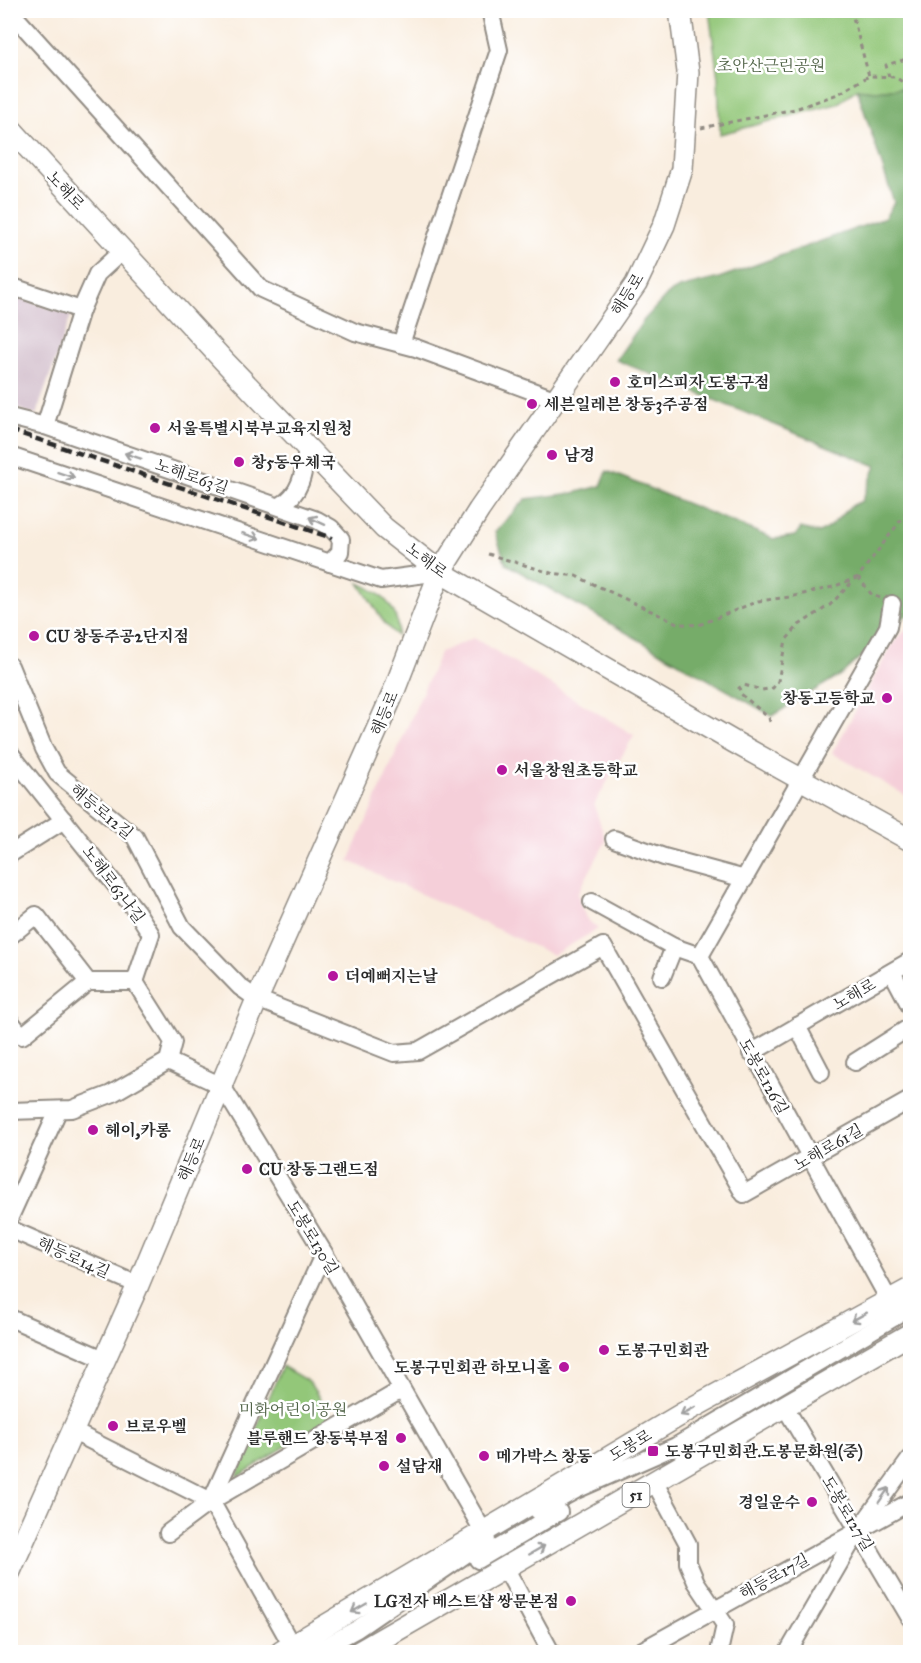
<svg xmlns="http://www.w3.org/2000/svg" width="921" height="1663" font-family="'IM FELL Great Primer','Noto Serif KR',serif">
<style>
.built{fill:#f5cfd9}
.industrial{fill:#d1bdcb}
.green{fill:#93c779;stroke:#5f7952;stroke-width:1.5}
.forest{fill:#76ac69;stroke:#506c4a;stroke-width:1.5}
.lines{fill:none;stroke-linecap:round;stroke-linejoin:round}
.minor-casing{stroke:#928c84;stroke-width:20}
.major-casing{stroke:#928c84;stroke-width:24}
.path{stroke:#928c84;stroke-width:3;stroke-dasharray:4.5 4.5;stroke-linecap:butt}
.minor{stroke:#fff;stroke-width:16}
.major{stroke:#fff;stroke-width:21}
.rail{stroke:#2b2b2b;stroke-width:4.5;stroke-dasharray:9 4.5;stroke-linecap:butt}
.oneway{stroke:#a0a0a0}
.poi-dot{fill:#b5179e;stroke:#fff;stroke-width:2}
.labels{text-anchor:middle;stroke-width:5;stroke-linejoin:round;paint-order:stroke}
.shield{fill:#fff;stroke:#6b6b6b;stroke-width:1.5}
.shield-label{font-size:15px;font-weight:bold;fill:#2b2b2b}
.park-label{font-size:16px;fill:#4f6246;stroke:#fff}
.street-label{font-size:16px;fill:#2b2b2b;stroke:#fff}
.poi-label{font-size:16px;font-weight:bold;fill:#2b2b2b;stroke:#fff;text-anchor:start}
</style>
<rect width="100%" height="100%" fill="#fff"/>
<filter id="ink" filterUnits="userSpaceOnUse"><feTurbulence type="fractalNoise" baseFrequency=".0167" numOctaves="2"/><feDisplacementMap in="SourceGraphic" scale="12" xChannelSelector="R" yChannelSelector="G"/><feConvolveMatrix kernelMatrix="1 2 1 2 8 2 1 2 1" color-interpolation-filters="sRGB"/></filter>
<filter id="wash" filterUnits="userSpaceOnUse"><feTurbulence type="fractalNoise" baseFrequency=".008" numOctaves="4" result="noise"/><feDisplacementMap in="SourceGraphic" scale="24" xChannelSelector="R" yChannelSelector="G"/><feGaussianBlur stdDeviation="1.35" result="paint"/><feColorMatrix in="noise" values="0 0 0 0 0 0 0 0 0 0 0 0 0 0 0 0 0 1.4 0 .05"/><feComposite in="paint" operator="in"/></filter>
<g filter="url(#wash)">
<rect width="100%" height="100%" fill="#f9edde"/>
<g class="built">
<polygon points="910,626 910,798 832,753 894,642"/>
<polygon points="474,638 634,735 594,805 606,841 578,893 581,907 588,920 598,929 553,955 349,861 440,652"/>
</g>
<polygon class="industrial" points="10,295 71,315 36,415 11,406"/>
<g class="green">
<polygon points="709,11 910,11 910,106 902,88 875,91 857,89 837,104 720,134 718,78"/>
<path d="M359,583C382,593 401,609 397,636L385,624Z"/>
<polygon points="282,1366 309,1382 332,1417 236,1478"/>
</g>
<path class="forest" d="M902,88L910,106V612L842,674L772,716L506,564L495,532L526,499L573,493L601,486L607,471L774,539L795,536L801,528L819,533C840,523 840,509 862,501L876,466L616,360L644,320L668,294L679,288L719,278L885,218L894,202L857,89L875,91Z"/>
</g>
<g filter="url(#ink)">
<g class="lines">
<g class="minor-casing">
<g id="minor">
<polyline points="10,11 261,289 355,332 416,348 554,399"/>
<polyline points="10,286 81,310"/>
<polyline points="401,344 499,50 490,10"/>
<polyline points="10,417 45,426 317,520 331,528 341,539 340,552 330,563"/>
<polyline points="45,426 81,310 97,274 122,251"/>
<polyline points="10,456 381,580 440,572"/>
<path d="M280,506C303,493 304,470 307,447"/>
<polyline points="10,666 44,749 57,773 135,837 182,927 240,987 257,999 394,1053 418,1051 603,946 744,1194 910,1100"/>
<polyline points="10,753 137,912 151,934 135,982 173,1042 168,1061 111,1094 72,1109 10,1111"/>
<polyline points="614,839 664,857 745,879"/>
<polyline points="10,854 64,820"/>
<polyline points="592,902 674,947 700,956 889,1300"/>
<polyline points="10,936 36,915 88,982"/>
<polyline points="700,956 888,627 892,604"/>
<polyline points="892,972 910,1006"/>
<polyline points="662,977 674,947"/>
<polyline points="10,1021 22,1036 88,982 135,982"/>
<polyline points="797,1026 821,1072"/>
<polyline points="751,1053 910,961"/>
<polyline points="168,1061 222,1086 324,1253 483,1531"/>
<polyline points="855,1062 910,1027"/>
<polyline points="10,1217 58,1111"/>
<polyline points="10,1229 138,1285"/>
<polyline points="10,1318 106,1360"/>
<polyline points="785,1407 910,1618"/>
<polyline points="74,1432 211,1501"/>
<polyline points="655,1483 688,1544 688,1563 696,1582 725,1625 719,1652"/>
<polyline points="211,1501 324,1253"/>
<polyline points="211,1501 292,1646"/>
<polyline points="538,1511 576,1490 676,1446 910,1308"/>
<polyline points="168,1533 211,1501 401,1390"/>
<polyline points="478,1560 559,1512"/>
<polyline points="506,1569 551,1652"/>
<polyline points="315,1652 357,1629 487,1540"/>
<polyline points="639,1652 910,1502"/>
<polyline points="788,1652 858,1531 910,1459"/>
</g>
</g>
<g class="major-casing">
<g id="major">
<polyline points="10,128 224,361 384,528 440,572 734,742 910,840"/>
<polyline points="10,1571 138,1285 257,999 392,696 440,572 479,510 636,284 664,225 682,169 688,72 680,10"/>
<polyline points="281,1652 692,1408 910,1289"/>
<polyline points="359,1652 910,1334"/>
</g>
</g>
<g class="path">
<polyline points="851,10 869,76"/>
<polyline points="889,77 886,65 910,58"/>
<polyline points="701,128 795,109 838,94 869,76 895,77 910,87"/>
<polyline points="488,554 551,573 576,576 679,624 699,625 758,601 790,597 833,587 858,577"/>
<polyline points="880,598 872,595 858,577 910,508"/>
<polyline points="770,722 769,718 741,694 739,688 744,685 762,690 773,688 778,681 786,640 799,625 830,605 856,578"/>
</g>
<use href="#minor" class="minor"/>
<use href="#major" class="major"/>
<polyline class="rail" points="10,430 332,538"/>
</g>
<defs><path id="oneway-shaft" d="M-6 0H5M1.5-3L5.5 0L1.5 3" fill="none" stroke-width="1.6" stroke-linecap="round" stroke-linejoin="round" transform="scale(1.5)"/></defs>
<g class="oneway">
<use href="#oneway-shaft" transform="translate(133 456) rotate(-161)"/>
<use href="#oneway-shaft" transform="translate(66 475) rotate(18)"/>
<use href="#oneway-shaft" transform="translate(317 521) rotate(-155)"/>
<use href="#oneway-shaft" transform="translate(251 536) rotate(18)"/>
<use href="#oneway-shaft" transform="translate(859 1317) rotate(151)"/>
<use href="#oneway-shaft" transform="translate(688 1411) rotate(151)"/>
<use href="#oneway-shaft" transform="translate(884 1495) rotate(-55)"/>
<use href="#oneway-shaft" transform="translate(537 1550) rotate(-30)"/>
<use href="#oneway-shaft" transform="translate(359 1608) rotate(150)"/>
</g>
</g>
<g class="poi-dot">
<circle cx="615" cy="382" r="6"/>
<circle cx="532" cy="404" r="6"/>
<circle cx="155" cy="428" r="6"/>
<circle cx="552" cy="455" r="6"/>
<circle cx="239" cy="462" r="6"/>
<circle cx="34" cy="636" r="6"/>
<circle cx="887" cy="698" r="6"/>
<circle cx="502" cy="770" r="6"/>
<circle cx="333" cy="976" r="6"/>
<circle cx="93" cy="1130" r="6"/>
<circle cx="247" cy="1169" r="6"/>
<circle cx="604" cy="1350" r="6"/>
<circle cx="564" cy="1367" r="6"/>
<circle cx="113" cy="1426" r="6"/>
<circle cx="401" cy="1438" r="6"/>
<rect x="647" y="1445" width="12" height="12" rx="3"/>
<circle cx="484" cy="1456" r="6"/>
<circle cx="384" cy="1466" r="6"/>
<circle cx="812" cy="1502" r="6"/>
<circle cx="571" cy="1601" r="6"/>
</g>
<g class="labels">
<rect class="shield" x="622.5" y="1483" width="27" height="24" rx="4.5"/>
<g class="shield-label">
<text x="636" y="1500">51</text>
</g>
<g class="park-label">
<text x="771" y="71">초안산근린공원</text>
<text x="293" y="1415">미화어린이공원</text>
</g>
<g class="street-label">
<text transform="translate(66 190) rotate(47)" y="6">노해로</text>
<text transform="translate(627 294) rotate(-58)" y="6">해등로</text>
<text transform="translate(192 476) rotate(19)" y="6">노해로63길</text>
<text transform="translate(427 560) rotate(37)" y="6">노해로</text>
<text transform="translate(384 713) rotate(-67)" y="6">해등로</text>
<text transform="translate(102 811) rotate(40)" y="6">해등로12길</text>
<text transform="translate(114 884) rotate(53)" y="6">노해로63나길</text>
<text transform="translate(854 994) rotate(-30)" y="6">노해로</text>
<text transform="translate(764 1076) rotate(61)" y="6">도봉로126길</text>
<text transform="translate(828 1147) rotate(-30)" y="6">노해로61길</text>
<text transform="translate(191 1159) rotate(-67)" y="6">해등로</text>
<text transform="translate(313 1237) rotate(59)" y="6">도봉로130길</text>
<text transform="translate(74 1257) rotate(24)" y="6">해등로14길</text>
<text transform="translate(630 1445) rotate(-31)" y="6">도봉로</text>
<text transform="translate(848 1513) rotate(59)" y="6">도봉로127길</text>
<text transform="translate(774 1576) rotate(-29)" y="6">해등로17길</text>
</g>
<g class="poi-label">
<text x="627" y="388">호미스피자 도봉구점</text>
<text x="544" y="410">세븐일레븐 창동3주공점</text>
<text x="167" y="434">서울특별시북부교육지원청</text>
<text x="564" y="461">남경</text>
<text x="251" y="468">창5동우체국</text>
<text x="46" y="642">CU 창동주공2단지점</text>
<text x="875" y="704" text-anchor="end">창동고등학교</text>
<text x="514" y="776">서울창원초등학교</text>
<text x="345" y="982">더예뻐지는날</text>
<text x="105" y="1136">헤이,카롱</text>
<text x="259" y="1175">CU 창동그랜드점</text>
<text x="616" y="1356">도봉구민회관</text>
<text x="552" y="1373" text-anchor="end">도봉구민회관 하모니홀</text>
<text x="125" y="1432">브로우벨</text>
<text x="389" y="1444" text-anchor="end">블루핸드 창동북부점</text>
<text x="665" y="1457">도봉구민회관.도봉문화원(중)</text>
<text x="496" y="1462">메가박스 창동</text>
<text x="396" y="1472">설담재</text>
<text x="800" y="1508" text-anchor="end">경일운수</text>
<text x="559" y="1607" text-anchor="end">LG전자 베스트샵 쌍문본점</text>
</g>
</g>
<rect width="921" height="1663" fill="none" stroke="#fff" stroke-width="36"/>
</svg>
